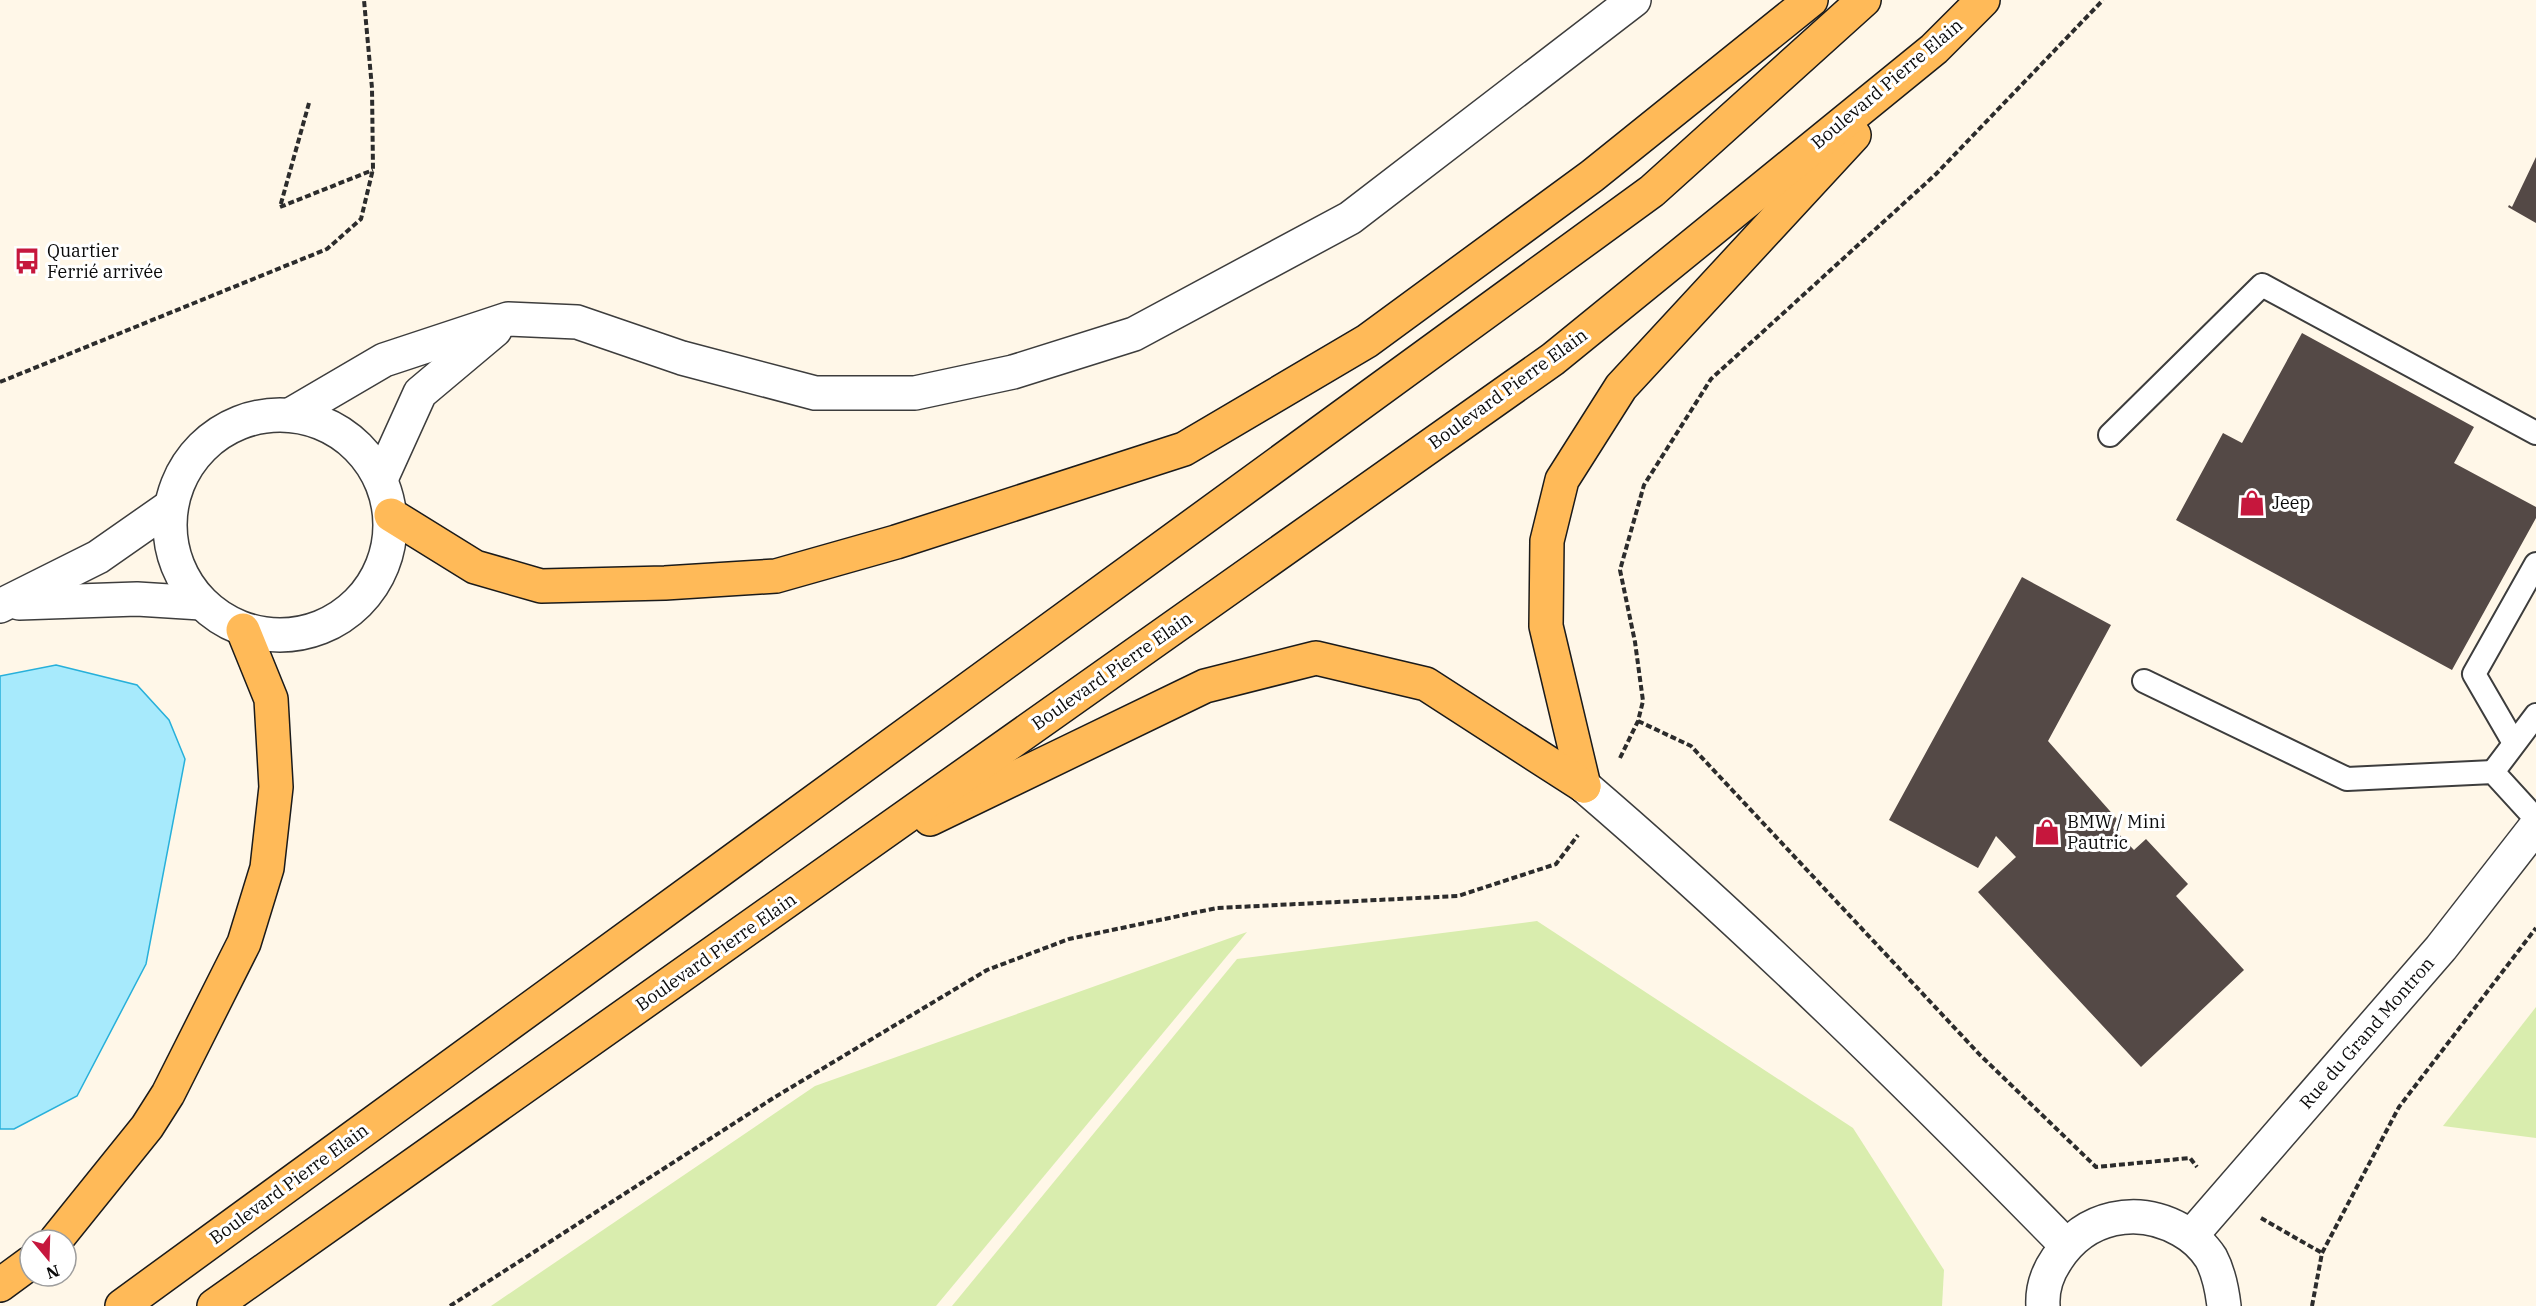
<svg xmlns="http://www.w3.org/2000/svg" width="2536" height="1306" font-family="'IBM Plex Serif',serif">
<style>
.green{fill:#d9edae}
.water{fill:#a7eafc;stroke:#27b0da;stroke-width:1.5}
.building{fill:#544946}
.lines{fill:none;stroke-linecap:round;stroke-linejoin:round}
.service-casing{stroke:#3d3d3d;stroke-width:26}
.minor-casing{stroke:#3d3d3d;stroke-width:36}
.primary-casing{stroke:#1b1b1b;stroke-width:36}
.path{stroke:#2c2c2c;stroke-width:4;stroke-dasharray:6 3;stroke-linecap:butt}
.service{stroke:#fff;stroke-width:22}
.minor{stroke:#fff;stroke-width:33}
.primary{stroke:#ffba58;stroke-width:33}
.labels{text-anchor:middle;stroke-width:6;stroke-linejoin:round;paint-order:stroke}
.street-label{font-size:18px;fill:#0a0a0a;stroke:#fff}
.poi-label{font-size:18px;fill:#0a0a0a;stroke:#fff;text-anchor:start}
</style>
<rect width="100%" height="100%" fill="#fff7e8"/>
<g class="green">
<polygon points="1537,921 1853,1128 1944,1270 1942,1306 952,1306 1237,959"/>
<polygon points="1247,932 936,1306 491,1306 815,1086"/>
<polygon points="2536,1007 2536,1138 2443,1126"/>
</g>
<polygon class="water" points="56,665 137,685 169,720 185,759 146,964 77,1096 14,1129 0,1129 0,676"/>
<g class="building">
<polygon points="2536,157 2536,223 2508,207 2509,205 2512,207"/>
<polygon points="2302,333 2474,427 2454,463 2536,507 2536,518 2452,670 2176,520 2223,433 2242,443"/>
<polygon points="2022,577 2111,625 2048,741 2117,819 2113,828 2134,850 2146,839 2188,884 2176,896 2244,970 2141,1067 1978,892 2016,857 1996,836 1978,868 1889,820"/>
</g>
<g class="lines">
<g class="service-casing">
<g id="service">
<polyline points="2110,435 2262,285 2536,433"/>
<polyline points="2144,681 2347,779 2493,772 2536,819"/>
<polyline points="2514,743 2474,674 2536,564"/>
<polyline points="2493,772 2536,715"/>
</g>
</g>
<g class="minor-casing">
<g id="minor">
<circle cx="280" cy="525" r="110"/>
<polyline points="290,415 384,360 508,319 577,322 682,358 815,393 915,393 1013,372 1134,334 1350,218 1634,0"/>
<polyline points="381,479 420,393 495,330"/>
<polyline points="19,603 137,599 201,603"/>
<polyline points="0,606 98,557 171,506"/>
<path d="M1584,786C1753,931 1911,1087 2066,1245"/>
<polyline points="2191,1236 2441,948 2536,826"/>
<path d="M2043,1306C2042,1289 2048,1272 2057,1259C2085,1216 2137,1205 2181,1230C2192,1236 2204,1247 2211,1258C2219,1273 2222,1289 2224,1306"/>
</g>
</g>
<g class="primary-casing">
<g id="primary">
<polyline points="391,515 475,567 541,586 665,583 776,576 896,542 1184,449 1367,341 1592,176 1811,0"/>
<polyline points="1584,786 1546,626 1547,541 1562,480 1621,387 1854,135"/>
<polyline points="930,819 1205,686 1316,658 1426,684 1584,786"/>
<polyline points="56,1240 147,1127 168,1094 244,943 267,868 276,787 271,699 243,630"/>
<polyline points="0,1285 30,1263"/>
<polyline points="122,1306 1652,191 1864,0"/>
<polyline points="214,1306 1553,359 1934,49 1983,0"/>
</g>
</g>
<g class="path">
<polyline points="309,103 280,207 373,170"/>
<polyline points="0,382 327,249 361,219 373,169 372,88 364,0"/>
<polyline points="1638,721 1691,746 1980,1055 2096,1167 2190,1158 2197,1167"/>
<polyline points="1620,758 1638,721 1643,701 1635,642 1620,570 1644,485 1711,379 1936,174 2103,0"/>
<polyline points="2261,1218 2322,1253"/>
<polyline points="450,1306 775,1097 987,970 1069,939 1217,908 1458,896 1556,864 1578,835"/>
<polyline points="2312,1306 2322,1253 2399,1107 2536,928"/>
</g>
<use href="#service" class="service"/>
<use href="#minor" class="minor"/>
<use href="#primary" class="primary"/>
</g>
<defs>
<g id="bus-bare" transform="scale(2.07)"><path d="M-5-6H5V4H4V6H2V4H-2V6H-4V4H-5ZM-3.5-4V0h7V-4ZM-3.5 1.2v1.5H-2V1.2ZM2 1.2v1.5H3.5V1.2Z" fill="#c6173d" stroke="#fff" stroke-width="2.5" paint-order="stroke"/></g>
<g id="shop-bare" transform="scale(2.07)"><path d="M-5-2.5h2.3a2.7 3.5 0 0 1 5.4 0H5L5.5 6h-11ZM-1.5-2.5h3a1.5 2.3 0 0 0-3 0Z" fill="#c6173d" stroke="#fff" stroke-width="2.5" paint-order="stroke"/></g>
</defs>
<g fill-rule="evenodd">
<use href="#bus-bare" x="27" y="261"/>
<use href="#shop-bare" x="2252" y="503"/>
<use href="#shop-bare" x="2047" y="832"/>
</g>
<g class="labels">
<g class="street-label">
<text transform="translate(1887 84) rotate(-40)" y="6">Boulevard Pierre Elain</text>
<text transform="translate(1508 389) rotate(-36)" y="6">Boulevard Pierre Elain</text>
<text transform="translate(1112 671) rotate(-35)" y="6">Boulevard Pierre Elain</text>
<text transform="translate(716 952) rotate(-35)" y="6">Boulevard Pierre Elain</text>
<text transform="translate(2367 1033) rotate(-49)" y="6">Rue du Grand Montron</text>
<text transform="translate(289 1184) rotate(-36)" y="6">Boulevard Pierre Elain</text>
</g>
<g class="poi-label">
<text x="47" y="257">Quartier<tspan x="47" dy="21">Ferrié arrivée</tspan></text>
<text x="2272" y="509">Jeep</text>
<text x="2067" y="828">BMW / Mini<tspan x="2067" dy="21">Pautric</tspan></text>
</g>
</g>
<g transform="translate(48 1258) rotate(161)"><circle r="28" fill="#ffffff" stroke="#9d9d9d" stroke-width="1.5"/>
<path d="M0-4.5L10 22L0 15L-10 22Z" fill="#c6173d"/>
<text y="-9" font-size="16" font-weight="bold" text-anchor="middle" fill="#0a0a0a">N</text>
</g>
</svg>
